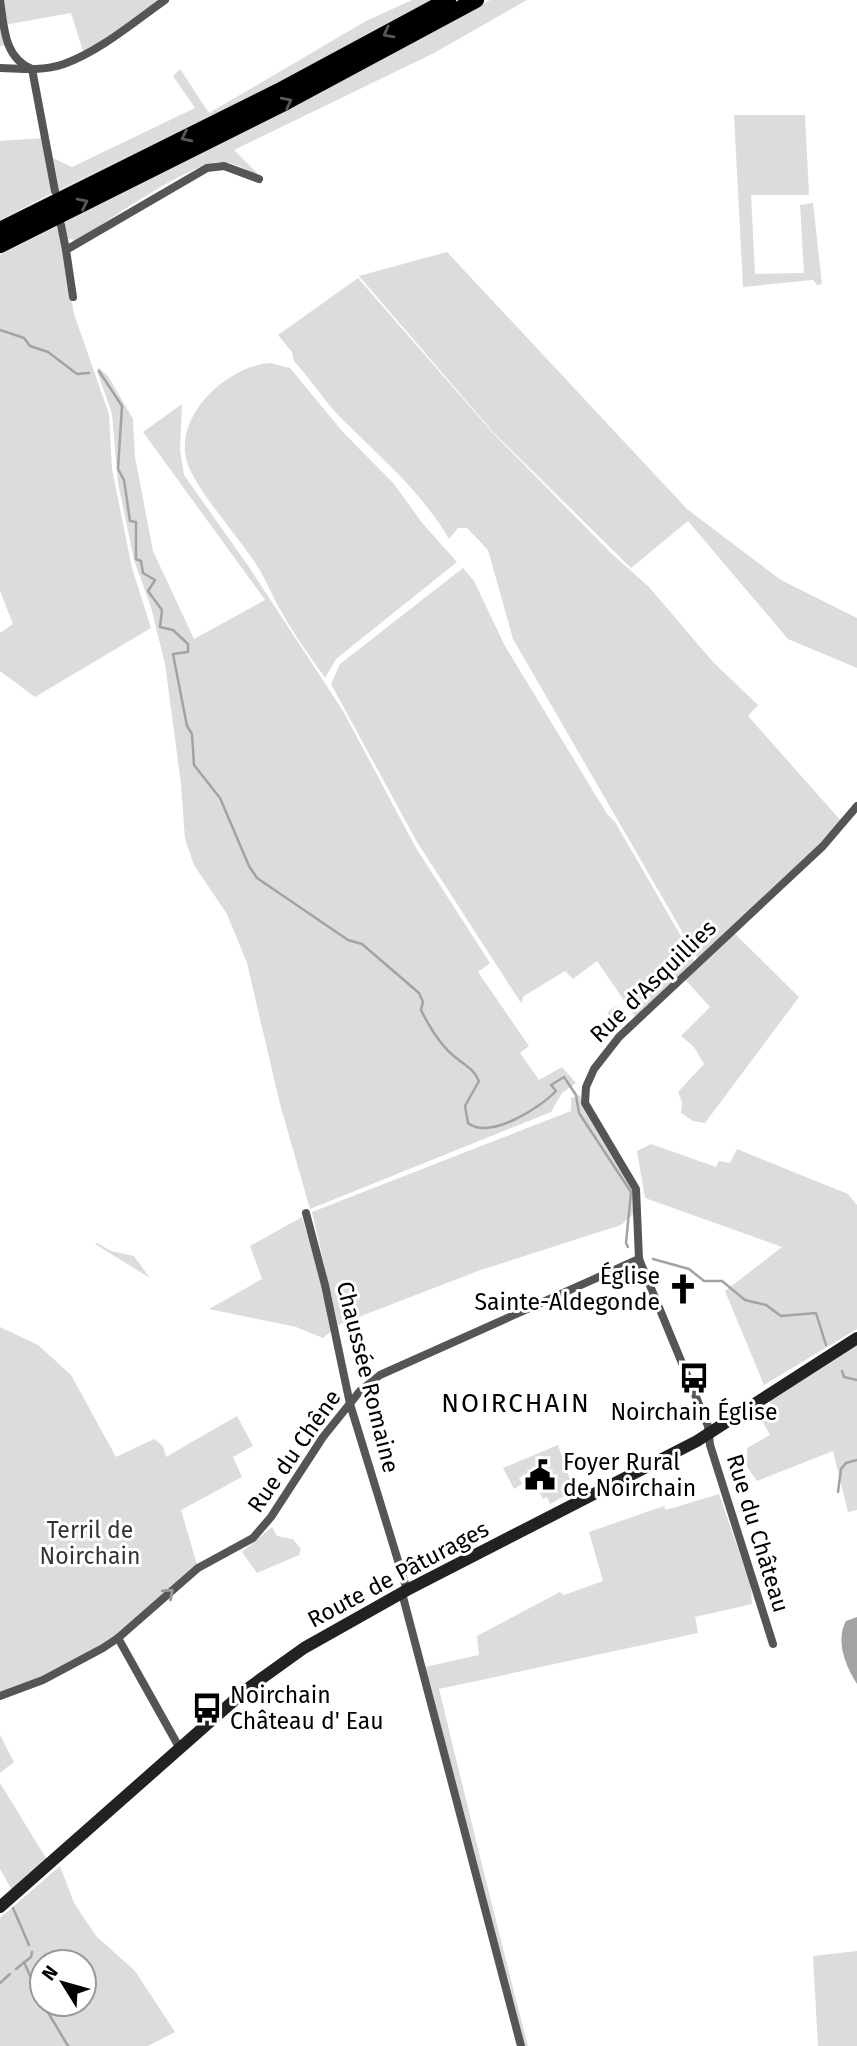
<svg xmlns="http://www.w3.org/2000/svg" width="857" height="2046" font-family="'Fira Sans',sans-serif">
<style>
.green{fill:#dcdcdc;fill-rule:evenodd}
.water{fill:#a3a3a3}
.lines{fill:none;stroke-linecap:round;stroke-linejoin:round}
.stream{stroke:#a3a3a3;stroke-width:2.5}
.motorway-casing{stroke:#dbdbdb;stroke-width:18}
.minor{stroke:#555;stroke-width:8}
.secondary{stroke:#222;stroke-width:12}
.motorway{stroke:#000;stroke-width:16}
.oneway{stroke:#595959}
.oneway2{stroke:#999}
.labels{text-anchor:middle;stroke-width:6;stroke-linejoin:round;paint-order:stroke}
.street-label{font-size:23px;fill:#000;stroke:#fff}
.poi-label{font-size:23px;fill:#000;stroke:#fff;text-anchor:start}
.park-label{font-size:23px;fill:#333;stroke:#fff}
.quarter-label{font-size:26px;letter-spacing:2px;fill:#000;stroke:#fff}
</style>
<rect width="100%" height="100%" fill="#fff"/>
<g class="green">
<polygon points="0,0 165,0 84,54 71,13 4,25 9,45 0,46"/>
<polygon points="412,0 432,0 298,73 59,190 53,158 72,167 195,108 173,76 180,69 209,113 366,21"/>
<path d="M490,0H527L434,53L234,150L261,177C249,171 234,162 220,162C189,163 106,222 77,241L67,238L64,223L319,94Z"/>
<polygon points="734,115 805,115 809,195 751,195 755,274 804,273 800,205 813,203 822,284 817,285 813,280 743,287"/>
<polygon points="44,138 52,193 0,220 0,141"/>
<polygon points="58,226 74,314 109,414 112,469 132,568 151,628 35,697 0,671 0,633 13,624 0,591 0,255"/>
<polygon points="447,252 687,509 781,580 857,618 857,668 788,639 688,521 631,568 493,432 359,276"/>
<path d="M358,278L492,432L612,554L649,587L713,662L758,705L748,716L842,822L698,959L513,639L488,550L467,528H458L449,539C421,491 381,458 342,419C324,401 311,379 294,361L292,352L278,335Z"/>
<path d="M270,363L290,368L342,431L394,484L423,524L457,562L336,659L325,678C310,656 294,635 281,611C272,596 266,579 256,564C240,539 194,487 187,462C173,416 227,366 270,363Z"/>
<polygon points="98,367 108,376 133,419 135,457 153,551 194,639 265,600 143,432 182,404 180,450 184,475 249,567 343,711 416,848 490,963 478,972 529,1046 520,1053 539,1080 562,1067 576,1083 562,1093 551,1112 310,1209 280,1104 247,963 227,914 194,865 185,839 181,784 165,664 151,607 134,560 118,483 112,414 97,371"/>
<polygon points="463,568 474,581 505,646 607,814 615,822 693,957 694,961 636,1018 597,961 573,979 565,971 524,996 521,1003 417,842 331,684 340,664"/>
<polygon points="732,931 799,997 705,1123 693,1121 681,1113 682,1102 678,1092 704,1064 694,1047 681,1036 710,1007 683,977"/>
<circle cx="617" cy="1017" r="10"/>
<polygon points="580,1095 585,1110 629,1178 638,1210 621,1225 478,1271 338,1325 312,1212 571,1111 571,1098"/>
<polygon points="651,1144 716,1167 719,1161 730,1163 737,1149 848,1194 857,1205 857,1329 764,1385 725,1291 782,1247 645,1198 637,1151"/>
<polygon points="302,1217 335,1328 323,1338 296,1327 209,1309 262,1279 250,1246"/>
<polygon points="97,1243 111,1251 134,1256 150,1278 95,1244"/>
<polygon points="0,1327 38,1345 71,1375 116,1457 154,1439 163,1446 166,1457 237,1416 253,1446 233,1457 242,1477 181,1510 198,1568 118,1638 84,1660 0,1696"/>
<polygon points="857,1338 857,1510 848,1512 833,1451 757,1481 747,1467 747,1448 770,1435 761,1419 775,1411 766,1396"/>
<polygon points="558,1445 574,1491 550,1504 547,1497 543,1499 529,1473 519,1478 522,1484 514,1489 503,1468"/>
<path d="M719,1494L751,1586L752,1604L695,1617L698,1633L439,1689C468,1808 497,1927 528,2046H524L425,1667L479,1655L477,1636L560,1592L564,1595L603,1581L589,1532L664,1506L666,1510Z"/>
<polygon points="272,1527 277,1536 293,1539 301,1549 299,1555 257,1573 242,1552"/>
<polygon points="0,1735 14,1762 0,1773"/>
<polygon points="0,1783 49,1863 14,1894 0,1869"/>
<path d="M60,1866L74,1903L96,1936L135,1971L175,2032L148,2046H0V1918ZM42,1962H84V2004H42Z"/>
<polygon points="857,1951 857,2046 818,2046 813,1956"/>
</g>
<path class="water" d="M857,1617V1684C846,1667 835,1641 846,1621Z"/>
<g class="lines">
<g class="stream">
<polyline points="0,330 24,338 30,346 48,352 77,374 89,373"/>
<path d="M99,371L122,406L118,469L124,480L130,521L136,522V559L141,561L143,573L155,580L148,591L162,610L160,627L173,630L188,644V652L173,654L187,726L192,734L194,765L220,798L249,866L257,878L348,940L362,944L419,993L423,1002L421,1010C429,1026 441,1046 455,1057C466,1066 473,1068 479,1081L465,1106L468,1123C490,1140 540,1108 556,1091L551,1085L564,1077L576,1095L579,1113L631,1192L626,1243L628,1247"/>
<polyline points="653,1259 689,1269 704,1281 722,1281 745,1300 766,1305 781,1316 816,1313 826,1345"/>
<polyline points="842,1371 844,1377 857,1380"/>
<polyline points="838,1492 841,1469 846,1463 857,1460"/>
<polyline points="13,1908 29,1945"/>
<polyline points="24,1962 42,2003"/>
<polyline points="16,1969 31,1957 32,1952"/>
<polyline points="0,1983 10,1974"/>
<polyline points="43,2004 68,2046"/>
</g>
<g class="motorway-casing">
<g id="motorway">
<polyline points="0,230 279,91 448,0"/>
<polyline points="0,245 286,102 476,0"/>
</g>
</g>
<g class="minor">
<path d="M0,0C4,27 4,58 32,69L55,191"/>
<path d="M0,68C21,69 44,71 64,64C100,51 134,22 165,0"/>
<polyline points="61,225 66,250"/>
<polyline points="73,297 66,250 207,168 224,166 259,179"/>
<polyline points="306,1213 325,1285 350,1404 407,1590"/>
<polyline points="402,1593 521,2046"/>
<polyline points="118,1638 179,1747"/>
<polyline points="773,1644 710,1445 708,1426 639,1259 636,1189 585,1103 586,1087 594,1069 619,1037 823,846 857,806"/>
<polyline points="0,1696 43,1680 103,1648 118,1638 198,1568 253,1538 271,1517 323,1437 360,1391 380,1375 639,1259"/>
</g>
<polyline class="secondary" points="0,1907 247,1689 304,1648 407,1590 697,1441 857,1338"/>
<use href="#motorway" class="motorway"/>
</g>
<defs><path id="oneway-chevron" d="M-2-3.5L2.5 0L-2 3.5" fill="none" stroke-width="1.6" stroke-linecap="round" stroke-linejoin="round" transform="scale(1.75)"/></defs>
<g class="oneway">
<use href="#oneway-chevron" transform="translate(388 33) rotate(152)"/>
<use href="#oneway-chevron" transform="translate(287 102) rotate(-27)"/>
<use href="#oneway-chevron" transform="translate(186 137) rotate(154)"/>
<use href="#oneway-chevron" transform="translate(83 203) rotate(-26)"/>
</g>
<use class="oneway2" href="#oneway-chevron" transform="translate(169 1593) rotate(-42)"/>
<defs>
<g id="church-bare" transform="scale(2.415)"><path d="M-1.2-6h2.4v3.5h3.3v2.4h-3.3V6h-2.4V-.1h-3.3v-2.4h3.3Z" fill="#000" stroke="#fff" stroke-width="2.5" paint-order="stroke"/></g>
<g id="bus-bare" transform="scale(2.415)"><path d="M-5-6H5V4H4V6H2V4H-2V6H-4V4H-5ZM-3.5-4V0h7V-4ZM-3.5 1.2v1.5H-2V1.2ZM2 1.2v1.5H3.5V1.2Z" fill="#000" stroke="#fff" stroke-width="2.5" paint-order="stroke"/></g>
<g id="civic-bare" transform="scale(2.415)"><path d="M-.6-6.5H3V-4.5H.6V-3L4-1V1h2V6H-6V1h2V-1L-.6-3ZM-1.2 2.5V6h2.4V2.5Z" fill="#000" stroke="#fff" stroke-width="2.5" paint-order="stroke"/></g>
</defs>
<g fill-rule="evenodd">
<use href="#church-bare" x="683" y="1289"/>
<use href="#bus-bare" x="694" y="1378"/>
<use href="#civic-bare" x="540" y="1475"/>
<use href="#bus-bare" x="207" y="1708"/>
</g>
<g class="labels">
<g class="street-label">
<text transform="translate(653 981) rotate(-44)" y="8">Rue d'Asquillies</text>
<text transform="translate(368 1377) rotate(76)" y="8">Chaussée Romaine</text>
<text transform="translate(294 1451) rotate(-55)" y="8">Rue du Chêne</text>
<text transform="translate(758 1533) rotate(73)" y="8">Rue du Château</text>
<text transform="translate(398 1574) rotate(-28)" y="8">Route de Pâturages</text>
</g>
<g class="poi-label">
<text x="660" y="1284" text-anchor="end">Église<tspan x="660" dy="26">Sainte-Aldegonde</tspan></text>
<text x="694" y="1420" text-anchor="middle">Noirchain Église</text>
<text x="563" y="1470">Foyer Rural<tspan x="563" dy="26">de Noirchain</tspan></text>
<text x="230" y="1703">Noirchain<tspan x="230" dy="26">Château d' Eau</tspan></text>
</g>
<g class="park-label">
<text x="90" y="1538">Terril de<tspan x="90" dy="26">Noirchain</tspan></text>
</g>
<g class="quarter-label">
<text x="516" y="1412">NOIRCHAIN</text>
</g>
</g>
<g transform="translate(63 1983) rotate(307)"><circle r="33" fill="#ffffff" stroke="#999999" stroke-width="2"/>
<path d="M0-5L12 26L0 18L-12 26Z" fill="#000000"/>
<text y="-10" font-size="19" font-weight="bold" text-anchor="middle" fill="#000000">N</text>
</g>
</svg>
